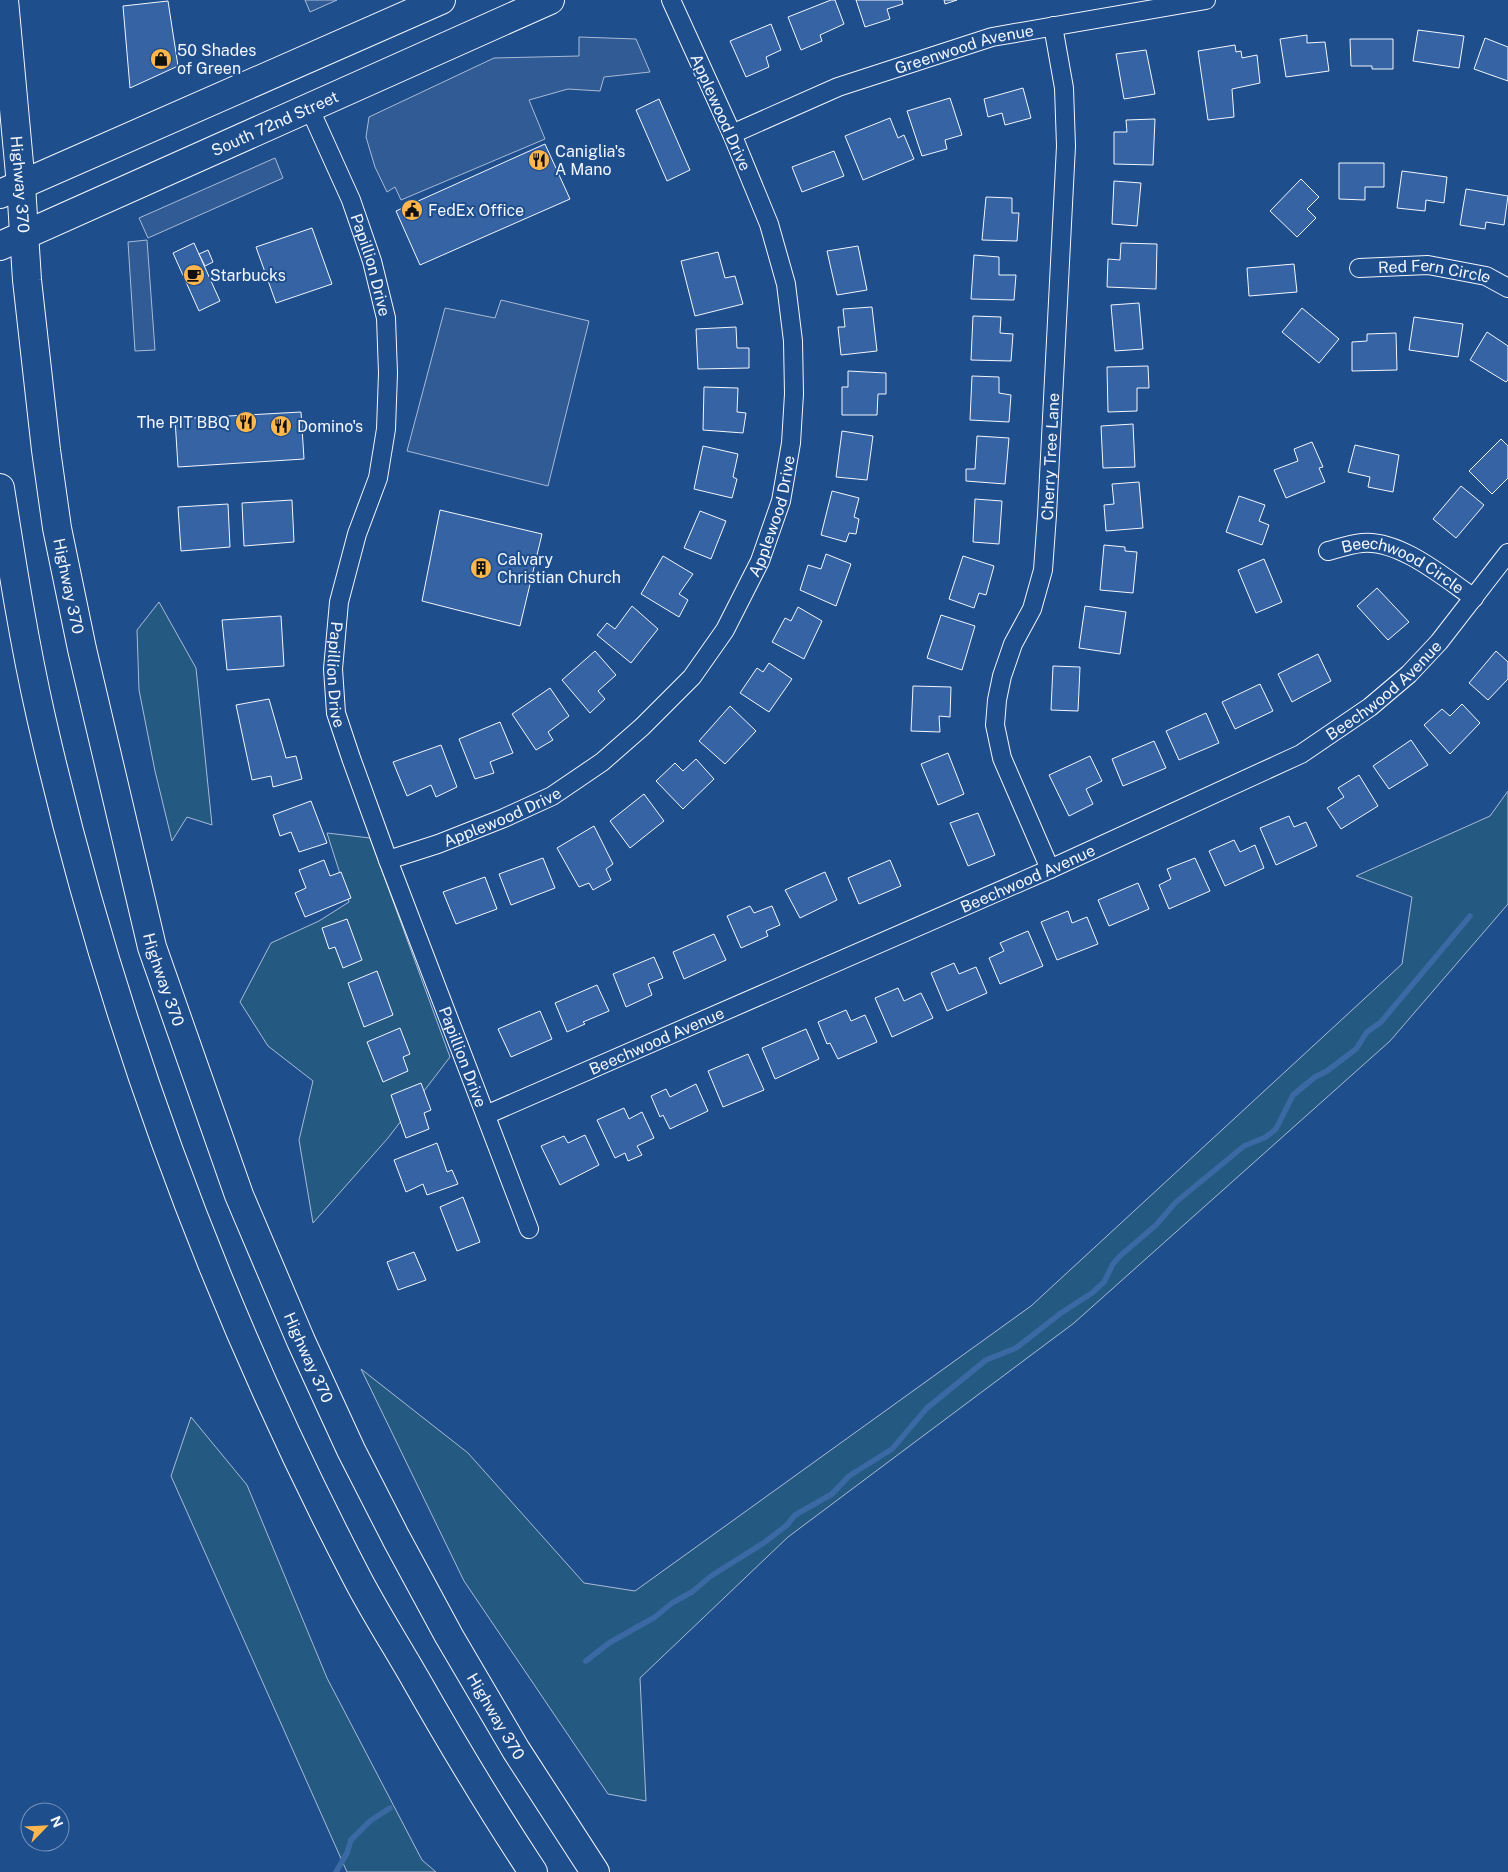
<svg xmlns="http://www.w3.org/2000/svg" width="1508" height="1872" font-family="'Public Sans',sans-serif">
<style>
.green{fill:#245a82;stroke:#a8bbd7}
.parking{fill:#305b95;stroke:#a8bbd7}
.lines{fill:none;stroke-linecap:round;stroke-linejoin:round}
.stream{stroke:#3b69a3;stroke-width:5.5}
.building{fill:#3563a3;stroke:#f2f6ff}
.minor-casing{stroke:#f2f6ff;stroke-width:20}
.primary-casing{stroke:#f2f6ff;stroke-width:30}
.trunk-casing{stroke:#f2f6ff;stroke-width:30}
.minor{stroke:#1f4e8c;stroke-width:18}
.primary{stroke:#1f4e8c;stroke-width:28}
.trunk{stroke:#1f4e8c;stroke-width:28}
.labels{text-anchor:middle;stroke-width:4;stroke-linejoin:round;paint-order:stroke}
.street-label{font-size:16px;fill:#f2f6ff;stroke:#1f4e8c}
.poi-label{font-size:16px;fill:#f2f6ff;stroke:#1f4e8c;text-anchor:start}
</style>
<rect width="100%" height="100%" fill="#1f4e8c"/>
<g class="green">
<polygon points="159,602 196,668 212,825 187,817 172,841 155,771 139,690 137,630"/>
<polygon points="1508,791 1508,904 1390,1041 1074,1323 788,1537 640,1678 646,1801 608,1794 464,1581 361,1369 468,1453 584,1583 635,1591 1031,1306 1402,964 1412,897 1356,876 1490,816"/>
<polygon points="327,833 370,838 450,1057 388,1138 313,1223 299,1140 313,1081 268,1046 240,1002 271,943 319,921 349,902"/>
<polygon points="191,1417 247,1485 327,1678 422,1860 436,1872 347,1872 171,1476"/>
</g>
<g class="parking">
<polygon points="305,0 337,0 310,12"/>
<polygon points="579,37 636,39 650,72 604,77 600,91 568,89 529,100 545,139 401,200 395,187 387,192 375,167 366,137 369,117 494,58 579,56"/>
<polygon points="275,158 283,178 148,238 139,218"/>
<polygon points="147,240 155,350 135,351 128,242"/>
<polygon points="501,300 589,321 548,486 407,451 445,308 495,318"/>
</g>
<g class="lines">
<g class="stream">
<polyline points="586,1661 609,1643 655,1617 672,1603 692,1592 711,1576 765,1542 787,1525 795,1515 832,1494 849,1476 892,1449 927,1408 986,1360 1016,1348 1061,1313 1092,1293 1104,1282 1113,1264 1120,1256 1156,1225 1176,1202 1244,1146 1266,1137 1276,1129 1293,1095 1315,1077 1327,1071 1356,1049 1367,1032 1381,1022 1470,916"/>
<polyline points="336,1872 347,1853 351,1840 370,1821 390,1808"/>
</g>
</g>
<g class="building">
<polygon points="831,0 835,0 844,24 820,35 822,41 801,50 788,17"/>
<polygon points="856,0 902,0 903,4 887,9 890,19 865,27"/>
<polygon points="944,0 957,0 945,4"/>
<polygon points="168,1 178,66 130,88 123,6"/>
<polygon points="771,24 781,50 766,57 769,67 746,77 730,41"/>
<polygon points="1418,30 1464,36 1459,68 1413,61"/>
<polygon points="1307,35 1307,43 1325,42 1329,71 1286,77 1280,39"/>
<polygon points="1485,38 1508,47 1508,81 1474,69"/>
<polygon points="1350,39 1393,39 1393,69 1372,69 1372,66 1351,66"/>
<polygon points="1235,45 1236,52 1241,51 1242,58 1257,55 1260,83 1232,89 1234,117 1208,120 1198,51"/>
<polygon points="1146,50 1155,94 1124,99 1116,54"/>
<polygon points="1023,88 1031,118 1005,125 1002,113 988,117 984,99"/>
<polygon points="950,98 962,135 945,140 947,149 922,156 907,111"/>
<polygon points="659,99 690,170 667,181 636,110"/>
<polygon points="890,118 898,138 904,135 914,159 863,180 845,136"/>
<polygon points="1155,119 1153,165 1114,164 1114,132 1127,132 1126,120"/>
<polygon points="545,144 570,199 420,265 396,211"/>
<polygon points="834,151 844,176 802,192 792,167"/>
<polygon points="1339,163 1384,163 1384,187 1365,187 1365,200 1339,199"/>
<polygon points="1402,171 1447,177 1444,203 1426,200 1425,211 1397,208"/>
<polygon points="1301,179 1319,197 1307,209 1316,218 1297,237 1270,211"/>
<polygon points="1114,181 1141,183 1137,226 1112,224"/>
<polygon points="1466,189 1508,196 1504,225 1486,222 1485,229 1460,225"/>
<polygon points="986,197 1012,198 1012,213 1019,213 1017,241 982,240"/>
<polygon points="312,228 332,284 276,303 256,247"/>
<polygon points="194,243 220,301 199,311 173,253"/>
<polygon points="1121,243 1157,244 1156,289 1107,287 1108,259 1120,260"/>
<polygon points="858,246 867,290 837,295 827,251"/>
<polygon points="208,250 213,262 205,266 199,254"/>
<polygon points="718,252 725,278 735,276 743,304 695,316 681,261"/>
<polygon points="974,255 999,257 999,275 1016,275 1014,300 971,299"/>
<polygon points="1294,264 1297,292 1249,296 1247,268"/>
<polygon points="1139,303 1143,349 1115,351 1111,305"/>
<polygon points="872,307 877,351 841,355 838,327 845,327 843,309"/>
<polygon points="1302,308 1339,339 1319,363 1282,332"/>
<polygon points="973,316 1001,317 1000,333 1013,334 1011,361 971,360"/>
<polygon points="1414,317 1463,324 1458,357 1409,350"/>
<polygon points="736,327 737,348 749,348 749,368 698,369 696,329"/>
<polygon points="1487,332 1508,346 1508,380 1506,382 1470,360"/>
<polygon points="1396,333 1397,370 1352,371 1352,342 1367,341 1367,334"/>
<polygon points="1148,366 1149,388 1137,388 1137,411 1108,412 1107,367"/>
<polygon points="848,371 886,373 886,394 878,394 877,415 842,415 842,387 848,387"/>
<polygon points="972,376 999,377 999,393 1011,395 1009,422 970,420"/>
<polygon points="704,387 738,388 737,412 746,413 743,433 703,430"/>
<polygon points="301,412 304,459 178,467 175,419"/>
<polygon points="1133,424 1135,467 1103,468 1101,426"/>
<polygon points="842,431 873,436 867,480 836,477"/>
<polygon points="977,436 1009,438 1005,484 966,481 966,469 975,469"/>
<polygon points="1501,439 1508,446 1508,478 1492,494 1469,471"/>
<polygon points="1312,442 1323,467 1319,468 1325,482 1286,498 1274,470 1298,461 1294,449"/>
<polygon points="1355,445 1399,455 1393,492 1368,487 1370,477 1348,472"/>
<polygon points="703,446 738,454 733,477 737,479 732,498 694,489"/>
<polygon points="1139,482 1143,528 1106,531 1104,505 1114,504 1112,484"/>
<polygon points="1461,486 1484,505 1456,538 1433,519"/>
<polygon points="832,491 859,498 854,517 859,519 856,534 849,533 846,542 821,535"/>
<polygon points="1239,496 1265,505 1259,521 1269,525 1262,545 1226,532"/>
<polygon points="975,499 1002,501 999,544 973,542"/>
<polygon points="292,500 294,542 244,546 242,503"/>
<polygon points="228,504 230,547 181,551 178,507"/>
<polygon points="440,510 542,534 520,626 422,601"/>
<polygon points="700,511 726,521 711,559 684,548"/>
<polygon points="1104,545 1125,547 1125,551 1137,552 1133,593 1100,590"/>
<polygon points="826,554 851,564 836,606 800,590 808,565 821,569"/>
<polygon points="663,556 693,574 679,594 688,600 679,617 641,594"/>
<polygon points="963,556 994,566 986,595 979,593 974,608 949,599"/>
<polygon points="1264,559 1282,602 1256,613 1238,570"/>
<polygon points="1377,588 1409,622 1388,640 1357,606"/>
<polygon points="632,606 658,629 631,663 597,635 607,623 615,629"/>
<polygon points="1085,606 1126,612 1120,654 1079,648"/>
<polygon points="798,607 822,621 804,659 772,642 785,618 791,621"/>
<polygon points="941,615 975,626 962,670 927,658"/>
<polygon points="281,616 284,666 227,670 222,620"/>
<polygon points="595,651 616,675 598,691 605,699 590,713 562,680"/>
<polygon points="1496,651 1508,662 1508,679 1488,700 1469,683"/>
<polygon points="1318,654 1331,681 1292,702 1278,674"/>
<polygon points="769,663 792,679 769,712 740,693 757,668 763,672"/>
<polygon points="1053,666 1080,667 1078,711 1051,710"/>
<polygon points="1260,684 1273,711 1235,729 1222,702"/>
<polygon points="913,686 951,687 950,717 939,716 940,732 911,731"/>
<polygon points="550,688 569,716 548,732 553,740 536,750 512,714"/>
<polygon points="269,699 286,758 296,756 302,779 273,787 271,776 252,780 236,705"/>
<polygon points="1462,704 1480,723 1450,754 1424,725 1442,709 1450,716"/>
<polygon points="730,706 756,731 725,764 699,741"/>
<polygon points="1206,713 1219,743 1179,760 1166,731"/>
<polygon points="500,722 513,753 490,762 494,773 475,779 459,739"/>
<polygon points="1411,740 1428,765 1389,789 1373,766"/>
<polygon points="1154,741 1166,768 1123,786 1112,759"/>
<polygon points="441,745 457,787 436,797 431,785 407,796 393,762"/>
<polygon points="948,753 964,794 938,805 921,764"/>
<polygon points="1090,756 1102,781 1086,789 1093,804 1069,816 1049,775"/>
<polygon points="696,759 714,779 683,809 656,781 675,763 683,771"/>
<polygon points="1359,775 1378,806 1341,829 1327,808 1344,797 1338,788"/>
<polygon points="644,794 664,821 630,848 610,821"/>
<polygon points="311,801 327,843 299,852 291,832 280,836 273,815"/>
<polygon points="978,813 995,855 968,866 950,823"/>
<polygon points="1289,816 1294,827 1306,822 1317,846 1276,865 1260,828"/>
<polygon points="594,826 613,864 606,869 611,880 593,890 589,883 579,887 557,848"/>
<polygon points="1234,840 1240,852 1255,845 1264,868 1225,886 1209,851"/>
<polygon points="543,858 555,888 511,905 499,874"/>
<polygon points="1195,858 1210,891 1169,909 1159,885 1171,879 1167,869"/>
<polygon points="324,860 330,876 341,872 351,898 305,917 295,893 306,888 299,870"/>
<polygon points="890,860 901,886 859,904 848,878"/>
<polygon points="825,872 837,900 800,918 785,890"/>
<polygon points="485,877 497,909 456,924 443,892"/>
<polygon points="1138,883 1149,909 1109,926 1098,900"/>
<polygon points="750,906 754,913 772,906 780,925 766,931 768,936 741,948 727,916"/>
<polygon points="1068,911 1072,923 1087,917 1098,944 1057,960 1041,922"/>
<polygon points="347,919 362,960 343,968 335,947 329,949 322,928"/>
<polygon points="1028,931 1043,966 1000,984 989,958 1004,951 1000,943"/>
<polygon points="714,934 726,960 684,979 673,952"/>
<polygon points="654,957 663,978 648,984 652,995 626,1007 613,974"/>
<polygon points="954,963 959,974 976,967 987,993 947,1011 931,973"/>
<polygon points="377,971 393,1015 364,1027 348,983"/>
<polygon points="597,985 609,1011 583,1022 585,1024 567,1032 555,1003"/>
<polygon points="898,988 904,1001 921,993 933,1018 892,1037 875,998"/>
<polygon points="846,1010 851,1021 865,1015 877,1042 838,1059 830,1043 827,1044 818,1022"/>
<polygon points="540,1011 552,1039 511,1057 498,1029"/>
<polygon points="400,1028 410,1054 403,1057 408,1071 383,1082 367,1042"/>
<polygon points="806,1029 819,1059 775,1079 762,1048"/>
<polygon points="748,1054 764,1090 723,1107 708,1071"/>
<polygon points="421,1083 431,1110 424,1113 429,1129 406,1138 391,1095"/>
<polygon points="696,1084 708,1111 670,1129 663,1115 660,1117 651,1096 666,1089 670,1097"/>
<polygon points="624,1108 629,1119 642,1112 654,1138 637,1146 642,1155 628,1161 625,1153 615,1158 597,1120"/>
<polygon points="585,1135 599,1165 560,1185 541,1146 564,1136 568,1143"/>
<polygon points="437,1143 447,1172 452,1170 458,1184 427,1195 423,1184 406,1192 394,1160"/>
<polygon points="463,1197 480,1242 457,1251 440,1207"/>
<polygon points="414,1252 426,1280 398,1290 387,1262"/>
</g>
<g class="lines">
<g class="minor-casing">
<g id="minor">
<path id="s1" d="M309,107L351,200L372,261L386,318L388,373L386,429L378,478L357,534L339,602L333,669L336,713L351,758L388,860L529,1229"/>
<path id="s2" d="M732,134L838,87L992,37L1206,0"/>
<path id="s3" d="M1359,268L1428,265L1486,276L1508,288"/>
<path id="s4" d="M1328,551C1339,548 1351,544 1362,543C1399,539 1445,578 1474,598"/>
<path id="s5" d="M388,860L438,844L504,818L552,796L602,762L642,727L692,677L725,630L760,561L781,501L791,443L794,394L793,341L786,284L769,224L732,134L671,0"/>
<path id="s6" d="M1050,869L1002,758L995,725L997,700L1002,676L1013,644L1032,609L1043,570L1047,515L1066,146L1064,88L1053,26"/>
<path id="s7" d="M486,1115L1050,869L1301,754L1370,707L1409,674L1439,642L1508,553"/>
</g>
</g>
<g class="primary-casing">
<g id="primary">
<polyline points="0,194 441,0"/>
<path id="s8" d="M0,246L550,0"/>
</g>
</g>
<g class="trunk-casing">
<g id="trunk">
<path id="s9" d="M4,0L21,185L27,280L46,450L57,528L82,649L152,947L239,1195L301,1341L351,1450L396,1538L449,1636L516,1750L595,1872"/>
<path d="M0,488C12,565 24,642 41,717C109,1015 215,1305 356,1576C374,1611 396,1645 416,1680C453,1745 492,1810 533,1872"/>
</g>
</g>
<use href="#minor" class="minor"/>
<use href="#primary" class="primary"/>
<use href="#trunk" class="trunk"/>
</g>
<defs>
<g id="shop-disc" transform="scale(1.125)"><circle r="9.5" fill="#ffb74d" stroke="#1f4e8c"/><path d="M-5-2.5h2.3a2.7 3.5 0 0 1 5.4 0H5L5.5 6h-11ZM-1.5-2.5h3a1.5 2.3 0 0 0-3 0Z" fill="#111"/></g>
<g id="restaurant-disc" transform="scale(1.125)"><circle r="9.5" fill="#ffb74d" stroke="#1f4e8c"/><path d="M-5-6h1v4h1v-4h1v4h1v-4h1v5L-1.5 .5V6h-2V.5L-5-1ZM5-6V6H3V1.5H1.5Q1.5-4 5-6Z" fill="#111"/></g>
<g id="civic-disc" transform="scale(1.125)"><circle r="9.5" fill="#ffb74d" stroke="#1f4e8c"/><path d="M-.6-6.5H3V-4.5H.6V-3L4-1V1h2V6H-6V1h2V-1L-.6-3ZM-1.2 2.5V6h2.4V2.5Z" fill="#111"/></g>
<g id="cafe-disc" transform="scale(1.125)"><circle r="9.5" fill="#ffb74d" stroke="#1f4e8c"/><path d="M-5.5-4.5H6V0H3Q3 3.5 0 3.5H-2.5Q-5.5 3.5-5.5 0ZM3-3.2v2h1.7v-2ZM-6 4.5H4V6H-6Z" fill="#111"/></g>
<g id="building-disc" transform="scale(1.125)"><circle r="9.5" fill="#ffb74d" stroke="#1f4e8c"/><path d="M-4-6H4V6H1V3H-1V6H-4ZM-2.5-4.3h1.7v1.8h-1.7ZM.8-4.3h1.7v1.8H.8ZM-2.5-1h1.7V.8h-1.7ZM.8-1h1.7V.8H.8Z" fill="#111"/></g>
</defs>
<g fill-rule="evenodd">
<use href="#shop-disc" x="161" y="59"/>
<use href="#restaurant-disc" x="539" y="160"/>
<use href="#civic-disc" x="412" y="210"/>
<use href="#cafe-disc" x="194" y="275"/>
<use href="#restaurant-disc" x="246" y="422"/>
<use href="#restaurant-disc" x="281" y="426"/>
<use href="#building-disc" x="481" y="568"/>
</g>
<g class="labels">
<g class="street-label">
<text dy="6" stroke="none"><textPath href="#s2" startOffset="248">Greenwood Avenue</textPath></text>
<text transform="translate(721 112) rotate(66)" y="6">Applewood Drive</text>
<text dy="6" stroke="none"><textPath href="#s8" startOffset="301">South 72nd Street</textPath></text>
<text dy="6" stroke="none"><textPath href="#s9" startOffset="185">Highway 370</textPath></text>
<text dy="6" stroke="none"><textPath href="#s1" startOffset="170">Papillion Drive</textPath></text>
<text dy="6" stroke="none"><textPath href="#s3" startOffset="76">Red Fern Circle</textPath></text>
<text dy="6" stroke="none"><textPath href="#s6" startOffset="432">Cherry Tree Lane</textPath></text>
<text dy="6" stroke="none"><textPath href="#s5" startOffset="542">Applewood Drive</textPath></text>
<text dy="6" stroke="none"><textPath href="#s4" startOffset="81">Beechwood Circle</textPath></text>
<text dy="6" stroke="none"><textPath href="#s9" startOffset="590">Highway 370</textPath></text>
<text dy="6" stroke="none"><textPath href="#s1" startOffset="589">Papillion Drive</textPath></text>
<text dy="6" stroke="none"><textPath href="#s7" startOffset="996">Beechwood Avenue</textPath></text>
<text dy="6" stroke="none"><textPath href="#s5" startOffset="122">Applewood Drive</textPath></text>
<text dy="6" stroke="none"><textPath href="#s7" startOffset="591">Beechwood Avenue</textPath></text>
<text dy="6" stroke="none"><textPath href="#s9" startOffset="995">Highway 370</textPath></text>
<text dy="6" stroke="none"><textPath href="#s7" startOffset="186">Beechwood Avenue</textPath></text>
<text dy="6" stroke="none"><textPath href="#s1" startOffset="994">Papillion Drive</textPath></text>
<text dy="6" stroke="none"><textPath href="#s9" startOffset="1400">Highway 370</textPath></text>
<text dy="6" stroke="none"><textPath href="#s9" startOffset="1805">Highway 370</textPath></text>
</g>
<g class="poi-label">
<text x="177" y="56">50 Shades<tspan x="177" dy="18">of Green</tspan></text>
<text x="555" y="157">Caniglia's<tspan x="555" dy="18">A Mano</tspan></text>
<text x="428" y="216">FedEx Office</text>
<text x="210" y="281">Starbucks</text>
<text x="230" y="428" text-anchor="end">The PIT BBQ</text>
<text x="297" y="432">Domino's</text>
<text x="497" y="565">Calvary<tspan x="497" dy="18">Christian Church</tspan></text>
</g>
</g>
<g transform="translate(45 1827) rotate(66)"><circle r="24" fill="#1f4e8c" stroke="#7391ba"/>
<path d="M0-4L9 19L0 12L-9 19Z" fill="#ffb74d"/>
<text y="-8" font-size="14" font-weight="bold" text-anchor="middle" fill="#f2f6ff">N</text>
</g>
</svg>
